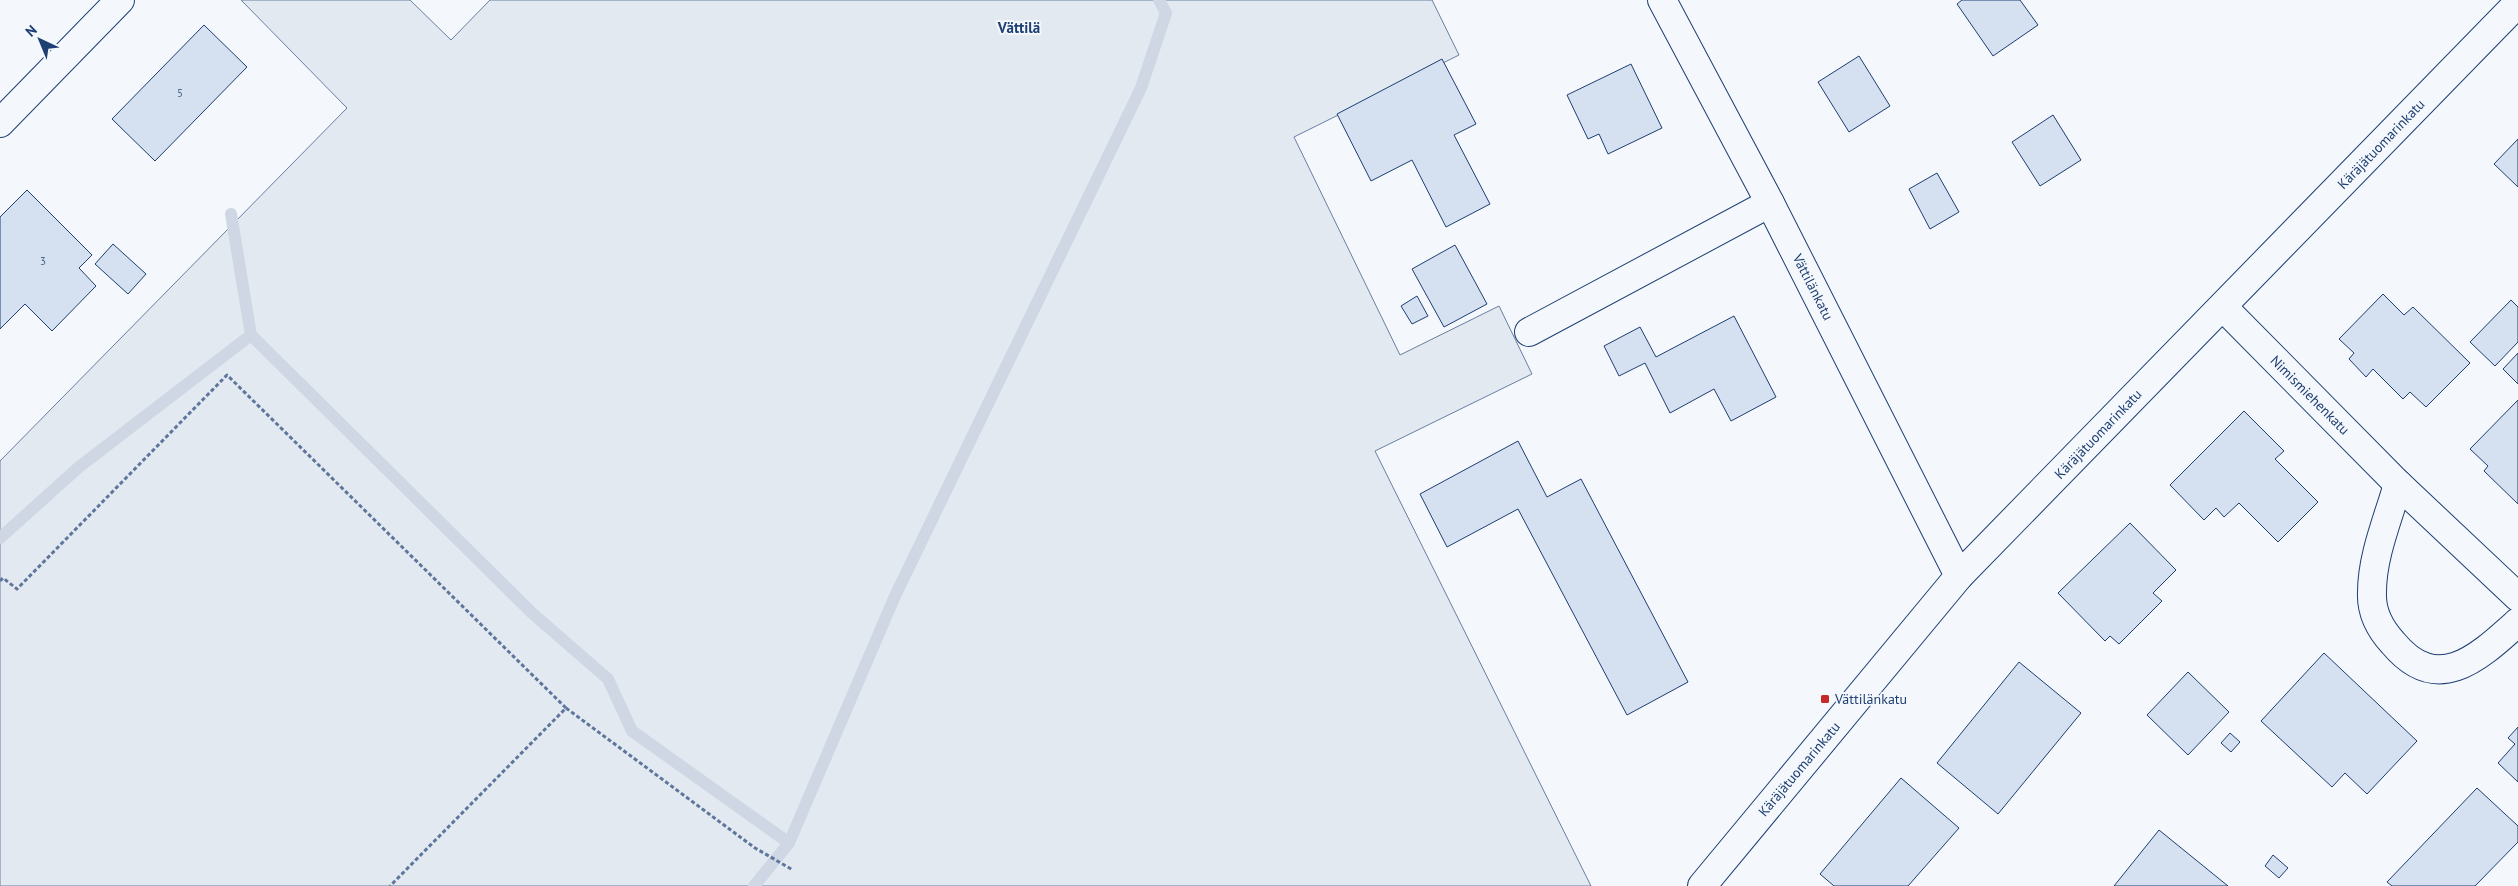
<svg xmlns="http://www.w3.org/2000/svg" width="2518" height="886" font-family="'PT Sans',sans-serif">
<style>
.green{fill:#e3e9f0;stroke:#687fa3}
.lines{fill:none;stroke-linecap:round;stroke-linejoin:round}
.stream{stroke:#cfd7e4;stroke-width:12}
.building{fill:#d5e0f0;stroke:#1d3f73}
.street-casing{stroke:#1d3f73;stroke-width:30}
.path{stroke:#5e769c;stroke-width:3;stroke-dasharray:4 2.5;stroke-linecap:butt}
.street{stroke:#f4f7fb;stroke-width:28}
.poi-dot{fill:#c62828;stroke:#f4f7fb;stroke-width:2}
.labels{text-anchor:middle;stroke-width:4;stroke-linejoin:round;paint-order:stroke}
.number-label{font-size:11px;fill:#4b6792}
.street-label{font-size:14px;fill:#1d3f73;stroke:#f4f7fb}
.poi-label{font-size:14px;fill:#1d3f73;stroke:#f4f7fb;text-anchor:start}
.neighbourhood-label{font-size:15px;font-weight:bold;fill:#1d3f73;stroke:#f4f7fb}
</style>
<rect width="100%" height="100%" fill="#f4f7fb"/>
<polygon class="green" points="241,0 410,0 451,40 490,0 1432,0 1459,55 1294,137 1400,355 1499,306 1532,374 1375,451 1591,886 0,886 0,461 347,108"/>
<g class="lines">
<g class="stream">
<polyline points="231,214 251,335 532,613 608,679 632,731 789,843"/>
<polyline points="0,538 79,467 251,335"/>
<polyline points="754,886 789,843 895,596 1141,88 1166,13 1159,0"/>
</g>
</g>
<g class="building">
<polygon points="1962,0 2020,0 2038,25 1993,56 1957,4"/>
<polygon points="204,25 247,67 155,161 112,119"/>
<polygon points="1859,56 1890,106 1849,132 1818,82"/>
<polygon points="1442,59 1476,124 1454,135 1490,204 1446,227 1412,160 1371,181 1337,114"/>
<polygon points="1631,64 1662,128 1608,154 1599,134 1588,139 1567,95"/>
<polygon points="2053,115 2081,160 2040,186 2012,142"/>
<polygon points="2518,139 2518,187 2494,164"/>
<polygon points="1937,173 1959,212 1930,229 1909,189"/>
<polygon points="27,190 92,255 79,268 96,286 52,331 25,304 0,329 0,217"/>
<polygon points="113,244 146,274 128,294 95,264"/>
<polygon points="1455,245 1487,304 1444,327 1412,269"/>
<polygon points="2383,294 2404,315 2413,307 2470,363 2426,407 2410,392 2403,399 2373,369 2366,377 2349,359 2354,353 2339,339"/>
<polygon points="1417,296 1428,316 1412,324 1401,306"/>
<polygon points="2511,300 2518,307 2518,342 2495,366 2470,342"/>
<polygon points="1734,316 1776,397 1731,421 1714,389 1670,413 1645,363 1619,376 1604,346 1640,327 1656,357"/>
<polygon points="2518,353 2518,384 2503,369"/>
<polygon points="2518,400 2518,504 2484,471 2488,466 2470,449"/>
<polygon points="2244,411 2284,451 2275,459 2318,502 2278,542 2239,503 2224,517 2216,508 2204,520 2170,485"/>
<polygon points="1518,441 1547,497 1581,479 1688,682 1627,715 1518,509 1447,547 1420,494"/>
<polygon points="2130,523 2176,570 2153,593 2162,601 2119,644 2110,636 2105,641 2058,593"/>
<polygon points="2324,653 2417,741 2367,794 2345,773 2332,787 2261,721"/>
<polygon points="2019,662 2081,713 1998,814 1937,763"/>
<polygon points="2188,672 2229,712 2188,755 2147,715"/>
<polygon points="2518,727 2518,782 2498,763 2515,744 2508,738"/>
<polygon points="2230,733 2240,742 2231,752 2221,743"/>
<polygon points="1901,778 1959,828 1908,886 1834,886 1820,874"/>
<polygon points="2477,788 2518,826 2518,842 2475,886 2392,886 2387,882"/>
<polygon points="2159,830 2228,886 2114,886"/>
<polygon points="2273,855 2288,868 2279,878 2265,866"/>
</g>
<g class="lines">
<g class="street-casing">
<g id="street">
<polyline points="1662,0 1770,203 1959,576"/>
<polyline points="0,123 120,0"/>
<polyline points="2223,307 2398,484 2518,597"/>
<polyline points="1529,332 1770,203"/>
<path d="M2398,484C2388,519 2372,556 2372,592C2371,611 2380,629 2393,643C2438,697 2479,657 2518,622"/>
<polyline points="1702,886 1959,576 2518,3"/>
</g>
</g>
<g class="path">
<polyline points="0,581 3,578 17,589 227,375 566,708 390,886"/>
<polyline points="566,708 755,848 793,870"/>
</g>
<use href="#street" class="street"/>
</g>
<rect class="poi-dot" x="1820" y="694" width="10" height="10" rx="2.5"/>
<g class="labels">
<g class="number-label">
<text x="180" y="97">5</text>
<text x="43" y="265">3</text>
</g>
<g class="street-label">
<text transform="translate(2381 144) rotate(-46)" y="5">Käräjätuomarinkatu</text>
<text transform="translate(1813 287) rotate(63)" y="5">Vättilänkatu</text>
<text transform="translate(2310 395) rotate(45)" y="5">Nimismiehenkatu</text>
<text transform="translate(2098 434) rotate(-46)" y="5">Käräjätuomarinkatu</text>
<text transform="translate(1799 769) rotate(-50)" y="5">Käräjätuomarinkatu</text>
</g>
<g class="poi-label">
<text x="1835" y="704">Vättilänkatu</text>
</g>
<g class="neighbourhood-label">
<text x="1019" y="33">Vättilä</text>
</g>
</g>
<g transform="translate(40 40) rotate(316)" stroke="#f4f7fb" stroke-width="4" paint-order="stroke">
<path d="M0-4L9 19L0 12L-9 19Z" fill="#1d3f73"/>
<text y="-8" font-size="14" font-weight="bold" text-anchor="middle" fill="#1d3f73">N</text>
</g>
</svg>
